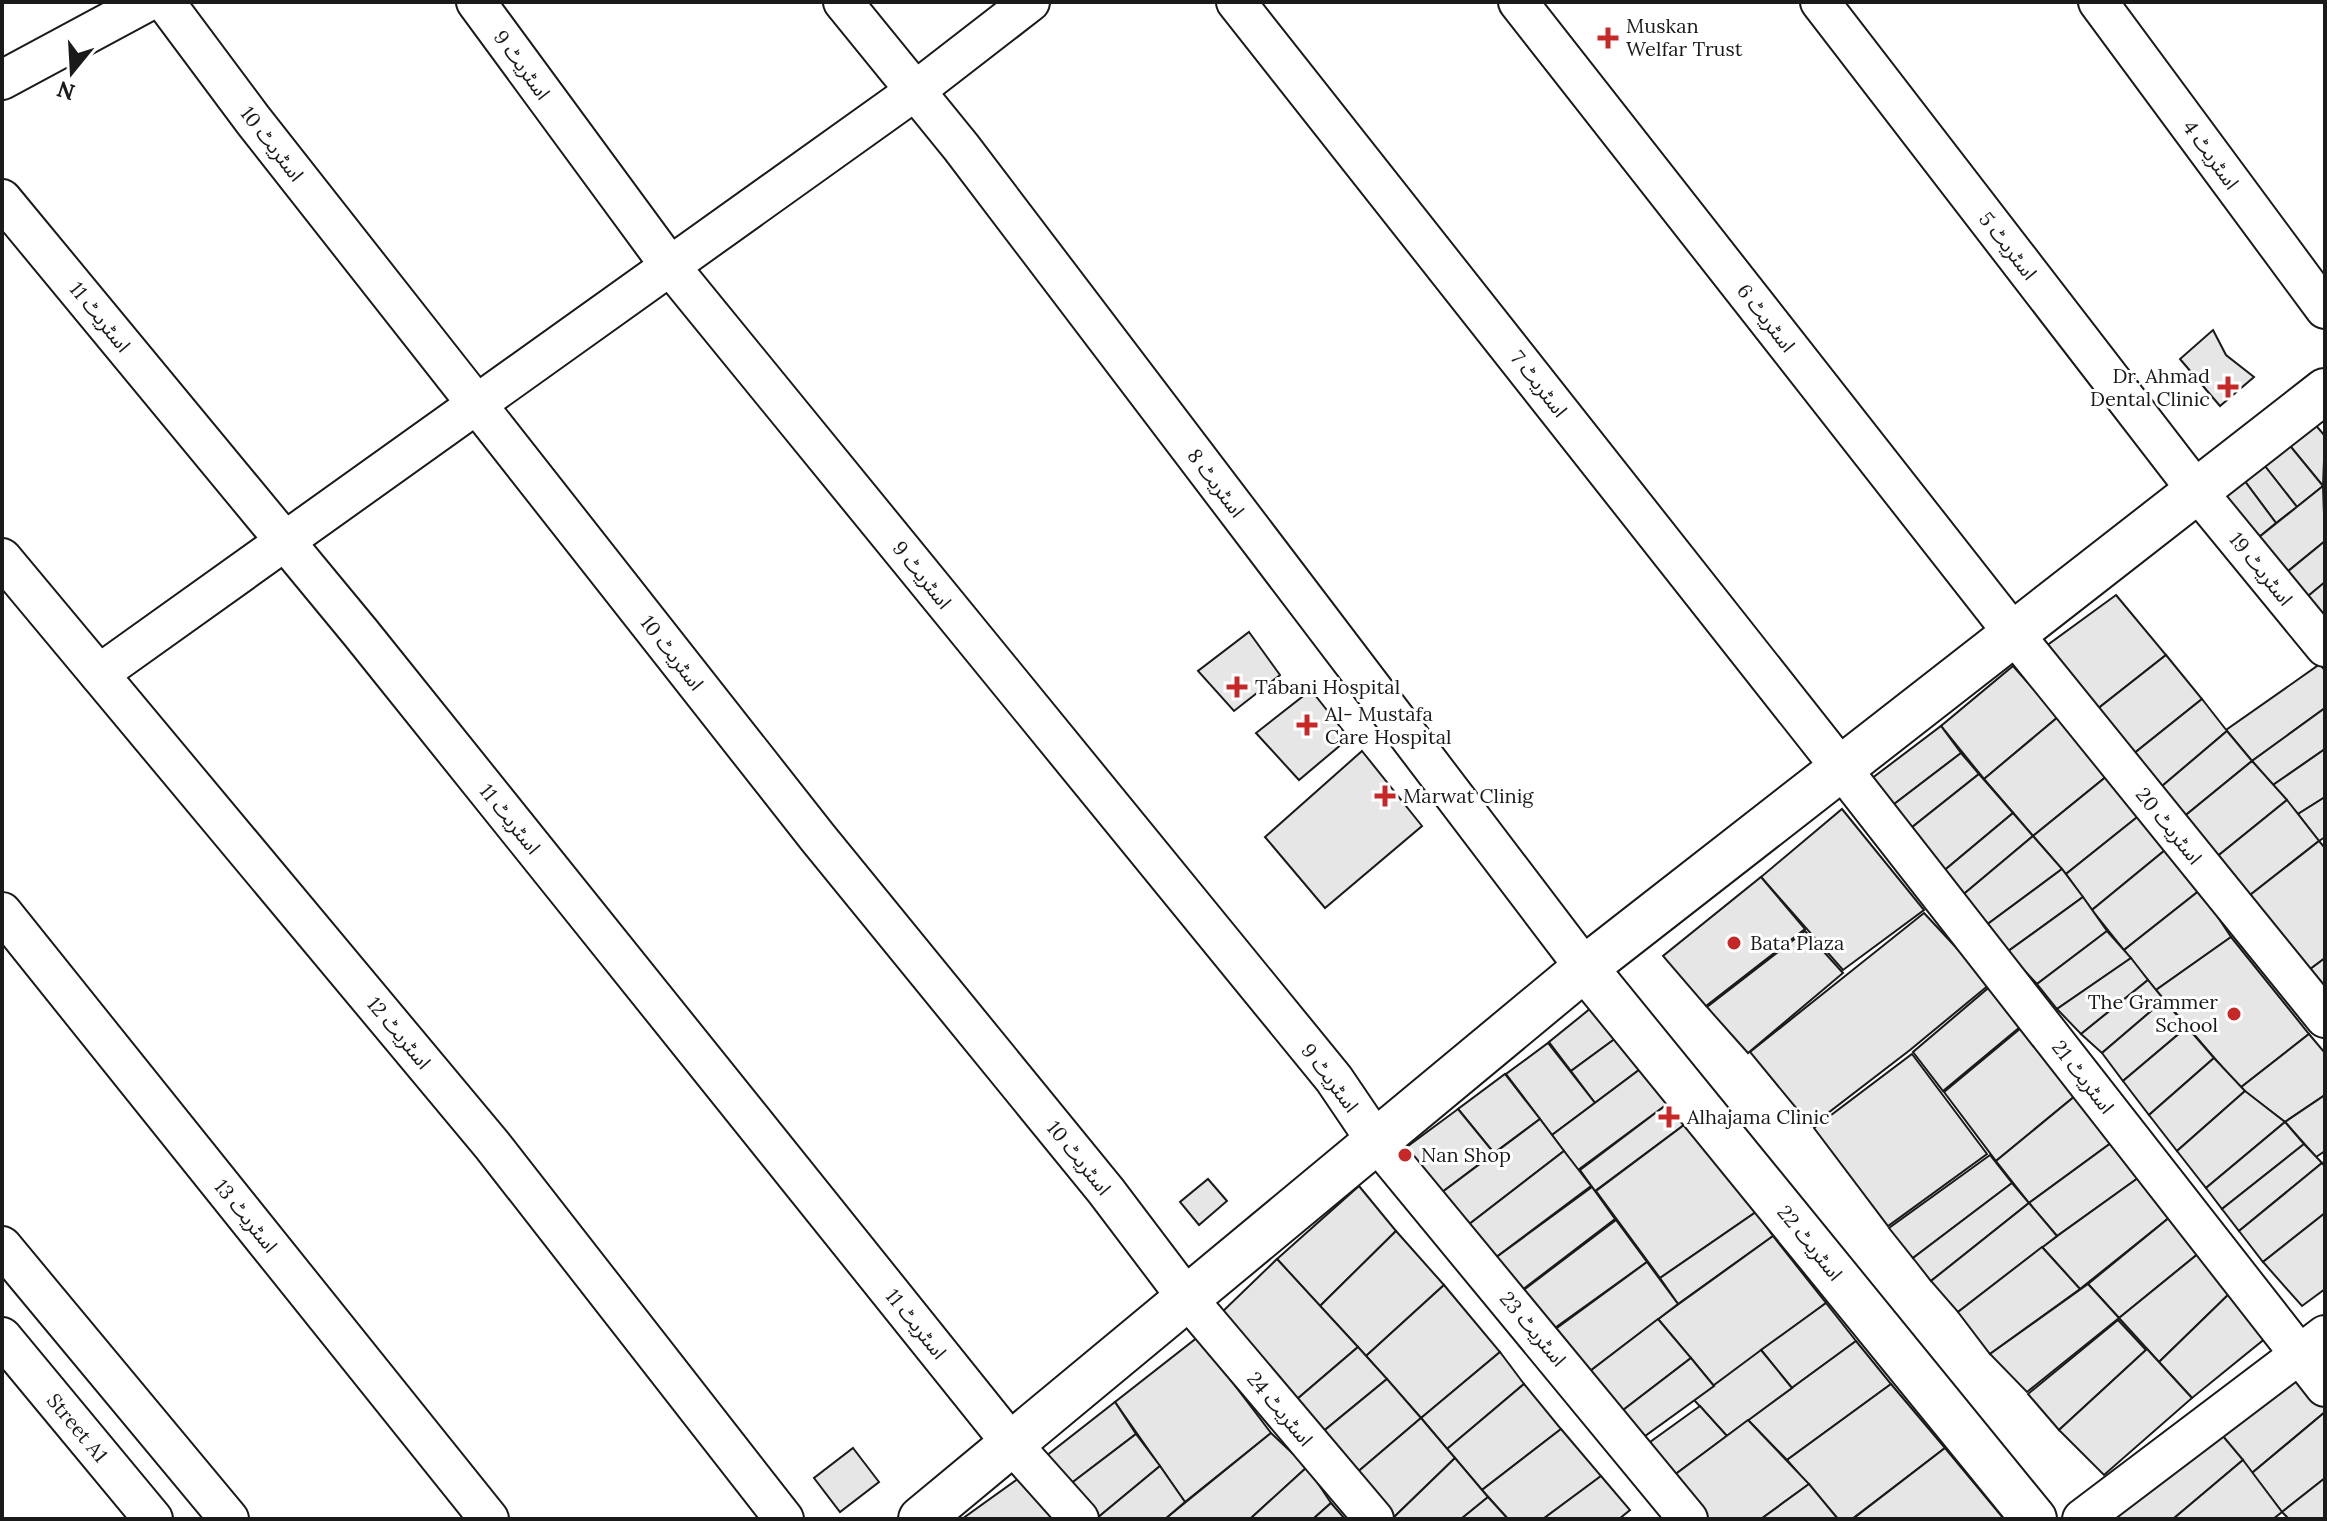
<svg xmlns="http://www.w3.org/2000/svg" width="2327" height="1521" font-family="Lora,'Noto Sans Arabic',serif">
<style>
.building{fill:#e6e6e6;stroke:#1a1a1a;stroke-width:2}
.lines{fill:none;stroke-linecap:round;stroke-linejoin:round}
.street-casing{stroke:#1a1a1a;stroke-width:42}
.secondary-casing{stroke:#1a1a1a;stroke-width:48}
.street{stroke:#fff;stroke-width:38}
.secondary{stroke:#fff;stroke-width:44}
.poi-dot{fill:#c62828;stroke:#fff;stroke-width:3}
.labels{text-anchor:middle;stroke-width:6;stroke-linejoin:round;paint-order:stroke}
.poi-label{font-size:20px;fill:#1a1a1a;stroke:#fff;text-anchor:start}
.street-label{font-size:20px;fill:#1a1a1a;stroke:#fff}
</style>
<rect width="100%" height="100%" fill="#fff"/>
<g class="building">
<polygon points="2213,330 2226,355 2254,377 2220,406 2180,359"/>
<polygon points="2313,422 2325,436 2323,486 2286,441"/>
<polygon points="2286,441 2323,486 2297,507 2261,461"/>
<polygon points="2261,461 2297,507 2276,523 2241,476"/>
<polygon points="2241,476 2276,523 2253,542 2215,496"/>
<polygon points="2323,486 2325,541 2281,577 2253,542"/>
<polygon points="2325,541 2325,582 2302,601 2281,577"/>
<polygon points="2325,582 2325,627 2302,601"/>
<polygon points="2116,595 2166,655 2091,714 2038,652"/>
<polygon points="1249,632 1280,675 1234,711 1198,671"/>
<polygon points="2166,655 2202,699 2127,759 2091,714"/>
<polygon points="2320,664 2325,671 2325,708 2252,761 2226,730"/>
<polygon points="2013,666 2058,717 1984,779 1941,726"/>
<polygon points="1311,690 1349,738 1299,780 1256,733"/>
<polygon points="2202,699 2227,731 2155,792 2127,759"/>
<polygon points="2325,708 2325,749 2273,785 2252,761"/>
<polygon points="2058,717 2107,776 2033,836 1984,779"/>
<polygon points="1941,726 1961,753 1885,811 1867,782"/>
<polygon points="2227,731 2252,761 2181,819 2155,792"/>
<polygon points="2325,749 2325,797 2298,814 2273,785"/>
<polygon points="1362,751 1422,826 1325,908 1265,837"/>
<polygon points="1961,753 1979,774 1906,832 1885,811"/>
<polygon points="2252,761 2287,800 2214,859 2181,819"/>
<polygon points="1979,774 2013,813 1940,874 1906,832"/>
<polygon points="2107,776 2141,814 2066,874 2033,836"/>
<polygon points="2325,797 2325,837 2319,841 2298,814"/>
<polygon points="2287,800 2319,841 2245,899 2214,859"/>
<polygon points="1842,809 1924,910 1843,970 1761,877"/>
<polygon points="2013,813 2033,836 1959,898 1940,874"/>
<polygon points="2141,814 2170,846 2092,910 2066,874"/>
<polygon points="2033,836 2062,869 1985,926 1959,898"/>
<polygon points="2319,841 2325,848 2325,958 2305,973 2245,899"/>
<polygon points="2170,846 2200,890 2124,950 2092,910"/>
<polygon points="2062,869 2083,897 2007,952 1985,926"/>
<polygon points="1761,877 1805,929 1706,1006 1663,956"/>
<polygon points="2200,890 2231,937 2156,990 2124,950"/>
<polygon points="2083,897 2107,931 2037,984 2007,952"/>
<polygon points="1924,913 1990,984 1910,1050 1811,1126 1750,1052"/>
<polygon points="1805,931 1843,973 1748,1053 1707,1007"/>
<polygon points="2107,931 2131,958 2057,1009 2037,984"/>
<polygon points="2231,937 2309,1034 2240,1088 2156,990"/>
<polygon points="2131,958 2148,980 2081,1034 2057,1009"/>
<polygon points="2325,958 2325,997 2305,973"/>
<polygon points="2148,980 2164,1000 2102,1053 2081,1034"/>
<polygon points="1993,984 2026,1022 1943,1091 1913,1052"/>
<polygon points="2164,1000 2187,1027 2123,1081 2102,1053"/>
<polygon points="1591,1008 1616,1038 1571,1071 1549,1042"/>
<polygon points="2027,1023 2075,1096 1996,1161 1944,1092"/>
<polygon points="2187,1027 2214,1058 2149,1115 2123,1081"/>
<polygon points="2309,1034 2325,1053 2325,1095 2285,1122 2240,1088"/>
<polygon points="1616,1038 1643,1067 1595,1103 1571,1071"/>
<polygon points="1548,1043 1595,1103 1552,1135 1506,1074"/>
<polygon points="1912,1054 1987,1154 1888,1226 1814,1128"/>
<polygon points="2214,1058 2245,1091 2177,1151 2149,1115"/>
<polygon points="1643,1067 1670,1102 1578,1170 1552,1135"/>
<polygon points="1505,1074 1540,1119 1494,1153 1458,1109"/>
<polygon points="2245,1091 2285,1122 2206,1188 2177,1151"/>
<polygon points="2325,1095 2325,1151 2316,1157 2285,1122"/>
<polygon points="2075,1096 2111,1143 2029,1203 1996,1161"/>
<polygon points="1670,1102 1688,1122 1595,1191 1580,1170"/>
<polygon points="1458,1109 1494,1153 1433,1199 1396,1155"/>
<polygon points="1540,1119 1564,1151 1459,1232 1433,1199"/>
<polygon points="1688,1122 1756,1212 1660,1278 1596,1191"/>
<polygon points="2285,1122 2304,1144 2222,1209 2206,1188"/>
<polygon points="2111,1143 2138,1178 2057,1236 2029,1203"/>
<polygon points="2304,1144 2322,1163 2239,1231 2222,1209"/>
<polygon points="1564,1151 1591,1186 1487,1264 1459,1232"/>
<polygon points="1990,1155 2012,1183 1913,1258 1889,1228"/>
<polygon points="2322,1163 2325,1167 2325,1213 2263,1262 2239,1231"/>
<polygon points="2138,1178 2170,1217 2080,1289 2042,1247"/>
<polygon points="1208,1179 1227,1201 1199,1225 1180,1202"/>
<polygon points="2012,1183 2029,1203 1931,1281 1913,1258"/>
<polygon points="1359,1186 1396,1231 1320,1306 1277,1259"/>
<polygon points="1592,1187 1615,1219 1513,1297 1487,1264"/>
<polygon points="2029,1203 2057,1236 1958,1312 1931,1281"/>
<polygon points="1756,1212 1773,1236 1678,1304 1660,1278"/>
<polygon points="2325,1213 2325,1289 2302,1306 2263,1262"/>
<polygon points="2170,1217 2199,1253 2119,1318 2088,1284"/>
<polygon points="1616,1220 1647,1262 1545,1335 1513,1298"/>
<polygon points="1396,1231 1444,1285 1366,1356 1320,1306"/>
<polygon points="1773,1236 1826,1303 1714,1386 1658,1319"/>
<polygon points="2042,1247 2080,1289 1990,1354 1958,1312"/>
<polygon points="2199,1253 2231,1292 2159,1362 2119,1318"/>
<polygon points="1277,1259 1358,1347 1296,1400 1220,1314"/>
<polygon points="1647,1262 1678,1304 1581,1378 1546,1336"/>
<polygon points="2088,1284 2119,1318 2027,1392 1990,1354"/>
<polygon points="1444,1285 1500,1352 1421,1418 1366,1356"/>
<polygon points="2231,1292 2267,1337 2192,1398 2159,1362"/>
<polygon points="1826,1303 1856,1341 1792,1388 1761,1350"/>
<polygon points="1658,1319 1691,1358 1614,1417 1581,1378"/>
<polygon points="2118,1320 2146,1350 2059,1430 2028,1394"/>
<polygon points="1198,1337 1271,1433 1185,1502 1115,1402"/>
<polygon points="1856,1341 1891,1384 1787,1460 1748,1420"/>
<polygon points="1358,1347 1387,1379 1320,1434 1296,1400"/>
<polygon points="2147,1349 2192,1398 2104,1475 2059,1430"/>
<polygon points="1761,1350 1792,1388 1727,1436 1694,1400"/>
<polygon points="1500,1352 1524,1384 1447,1449 1421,1418"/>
<polygon points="1691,1358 1714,1386 1634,1444 1614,1417"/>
<polygon points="2294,1363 2325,1402 2325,1412 2252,1473 2217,1429"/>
<polygon points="1387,1379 1421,1418 1354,1475 1320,1434"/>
<polygon points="1524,1384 1561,1429 1482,1490 1447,1449"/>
<polygon points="1891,1384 1945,1448 1852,1519 1838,1519 1787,1460"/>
<polygon points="1115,1402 1136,1434 1065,1488 1041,1460"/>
<polygon points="1700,1406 1727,1436 1665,1482 1639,1450"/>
<polygon points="2325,1412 2325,1478 2282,1512 2252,1473"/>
<polygon points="1421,1418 1455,1458 1392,1519 1354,1475"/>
<polygon points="1748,1420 1809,1484 1761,1519 1696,1519 1665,1482"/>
<polygon points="1561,1429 1601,1476 1543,1519 1508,1519 1482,1490"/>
<polygon points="2217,1429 2243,1460 2173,1519 2117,1519 2113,1514"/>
<polygon points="1271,1433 1307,1467 1250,1519 1165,1519"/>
<polygon points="1136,1434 1160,1466 1096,1519 1065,1488"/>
<polygon points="853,1448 879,1482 840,1512 814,1478"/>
<polygon points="1945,1448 2004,1519 1854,1518"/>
<polygon points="1455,1458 1488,1497 1461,1519 1392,1519"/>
<polygon points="2243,1460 2282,1512 2273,1519 2173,1519"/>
<polygon points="1160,1466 1185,1502 1165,1519 1096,1519"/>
<polygon points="1307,1467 1331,1503 1313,1519 1250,1519"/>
<polygon points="1030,1470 1069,1519 962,1519"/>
<polygon points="1601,1476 1630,1510 1619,1519 1543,1519"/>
<polygon points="2325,1478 2325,1519 2289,1519 2282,1512"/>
<polygon points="1809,1484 1838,1519 1761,1519"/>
<polygon points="1488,1497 1508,1519 1461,1519"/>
<polygon points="1331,1503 1345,1519 1313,1519"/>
</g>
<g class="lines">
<g class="street-casing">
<g id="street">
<polyline points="165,2 253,120 818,838 1106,1191 1187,1298 1374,1519"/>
<polyline points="476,2 670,266 1334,1079 1376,1141 1688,1519"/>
<polyline points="843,2 961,147 1585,968"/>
<polyline points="1236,2 1841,768 2325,1387"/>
<polyline points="1518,2 2014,634 2325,1018"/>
<polyline points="1820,2 2197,491 2325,647"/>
<polyline points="2098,2 2325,309"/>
<polyline points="2,80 147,2"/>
<polyline points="2,199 360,632 1012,1444 1079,1519"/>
<polyline points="2,558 492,1145 784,1519"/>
<polyline points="99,674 915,91 1030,2"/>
<polyline points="2,912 489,1519"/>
<polyline points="2,1246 229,1519"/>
<path id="s1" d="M2,1337L153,1519"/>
<polyline points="2082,1519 2325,1335"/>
</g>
</g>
<g class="secondary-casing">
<g id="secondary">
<polyline points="1585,968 2034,1519"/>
<polyline points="921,1519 1585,968 2325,391"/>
</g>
</g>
<use href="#street" class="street"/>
<use href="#secondary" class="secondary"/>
</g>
<g class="poi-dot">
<path d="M1604 26h8v8h8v8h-8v8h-8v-8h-8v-8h8z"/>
<path d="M2224 375h8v8h8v8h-8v8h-8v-8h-8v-8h8z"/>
<path d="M1233 675h8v8h8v8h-8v8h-8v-8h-8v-8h8z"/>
<path d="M1303 713h8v8h8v8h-8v8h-8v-8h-8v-8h8z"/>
<path d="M1381 784h8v8h8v8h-8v8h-8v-8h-8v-8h8z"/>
<circle cx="1734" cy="943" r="8"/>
<circle cx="2234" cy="1014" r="8"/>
<path d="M1665 1105h8v8h8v8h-8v8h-8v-8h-8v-8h8z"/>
<circle cx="1405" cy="1155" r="8"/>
</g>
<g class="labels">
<g class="poi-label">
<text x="1626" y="33">Muskan<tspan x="1626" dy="23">Welfar Trust</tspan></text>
<text x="2210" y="383" text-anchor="end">Dr. Ahmad<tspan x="2210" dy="23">Dental Clinic</tspan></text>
<text x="1255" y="694">Tabani Hospital</text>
<text x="1325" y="721">Al- Mustafa<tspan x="1325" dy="23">Care Hospital</tspan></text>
<text x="1403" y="803">Marwat Clinig</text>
<text x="1750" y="950">Bata Plaza</text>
<text x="2218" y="1009" text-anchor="end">The Grammer<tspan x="2218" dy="23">School</tspan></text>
<text x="1687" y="1124">Alhajama Clinic</text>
<text x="1421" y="1162">Nan Shop</text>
</g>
<g class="street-label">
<text transform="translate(522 65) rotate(54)" y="7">اسٹریٹ 9</text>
<text transform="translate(272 144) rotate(52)" y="7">اسٹریٹ 10</text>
<text transform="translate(2211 155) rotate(54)" y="7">اسٹریٹ 4</text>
<text transform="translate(2008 246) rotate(52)" y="7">اسٹریٹ 5</text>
<text transform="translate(100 317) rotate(51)" y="7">اسٹریٹ 11</text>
<text transform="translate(1766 318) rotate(52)" y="7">اسٹریٹ 6</text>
<text transform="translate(1539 384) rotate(52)" y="7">اسٹریٹ 7</text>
<text transform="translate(1216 483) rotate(53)" y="7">اسٹریٹ 8</text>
<text transform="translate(2261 569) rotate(51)" y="7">اسٹریٹ 19</text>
<text transform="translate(922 575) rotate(51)" y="7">اسٹریٹ 9</text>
<text transform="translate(672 653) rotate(52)" y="7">اسٹریٹ 10</text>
<text transform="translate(510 819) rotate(51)" y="7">اسٹریٹ 11</text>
<text transform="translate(2169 826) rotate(51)" y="7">اسٹریٹ 20</text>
<text transform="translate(399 1033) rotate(50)" y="7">اسٹریٹ 12</text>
<text transform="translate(2083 1077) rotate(52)" y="7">اسٹریٹ 21</text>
<text transform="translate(1330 1078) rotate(53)" y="7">اسٹریٹ 9</text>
<text transform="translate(1079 1158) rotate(51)" y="7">اسٹریٹ 10</text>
<text transform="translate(246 1216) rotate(51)" y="7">اسٹریٹ 13</text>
<text transform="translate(1810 1243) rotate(51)" y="7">اسٹریٹ 22</text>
<text transform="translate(916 1324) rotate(51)" y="7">اسٹریٹ 11</text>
<text transform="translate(1533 1329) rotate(50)" y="7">اسٹریٹ 23</text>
<text transform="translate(1280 1409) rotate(50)" y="7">اسٹریٹ 24</text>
<text dy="7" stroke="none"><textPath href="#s1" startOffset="118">Street A1</textPath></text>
</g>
</g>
<rect width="2327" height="1521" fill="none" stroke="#1a1a1a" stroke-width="8"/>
<g transform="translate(72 72) rotate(198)" stroke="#ffffff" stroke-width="6" paint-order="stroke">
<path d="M0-6L14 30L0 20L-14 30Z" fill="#1a1a1a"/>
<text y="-12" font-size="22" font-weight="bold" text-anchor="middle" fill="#1a1a1a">N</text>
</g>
</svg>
